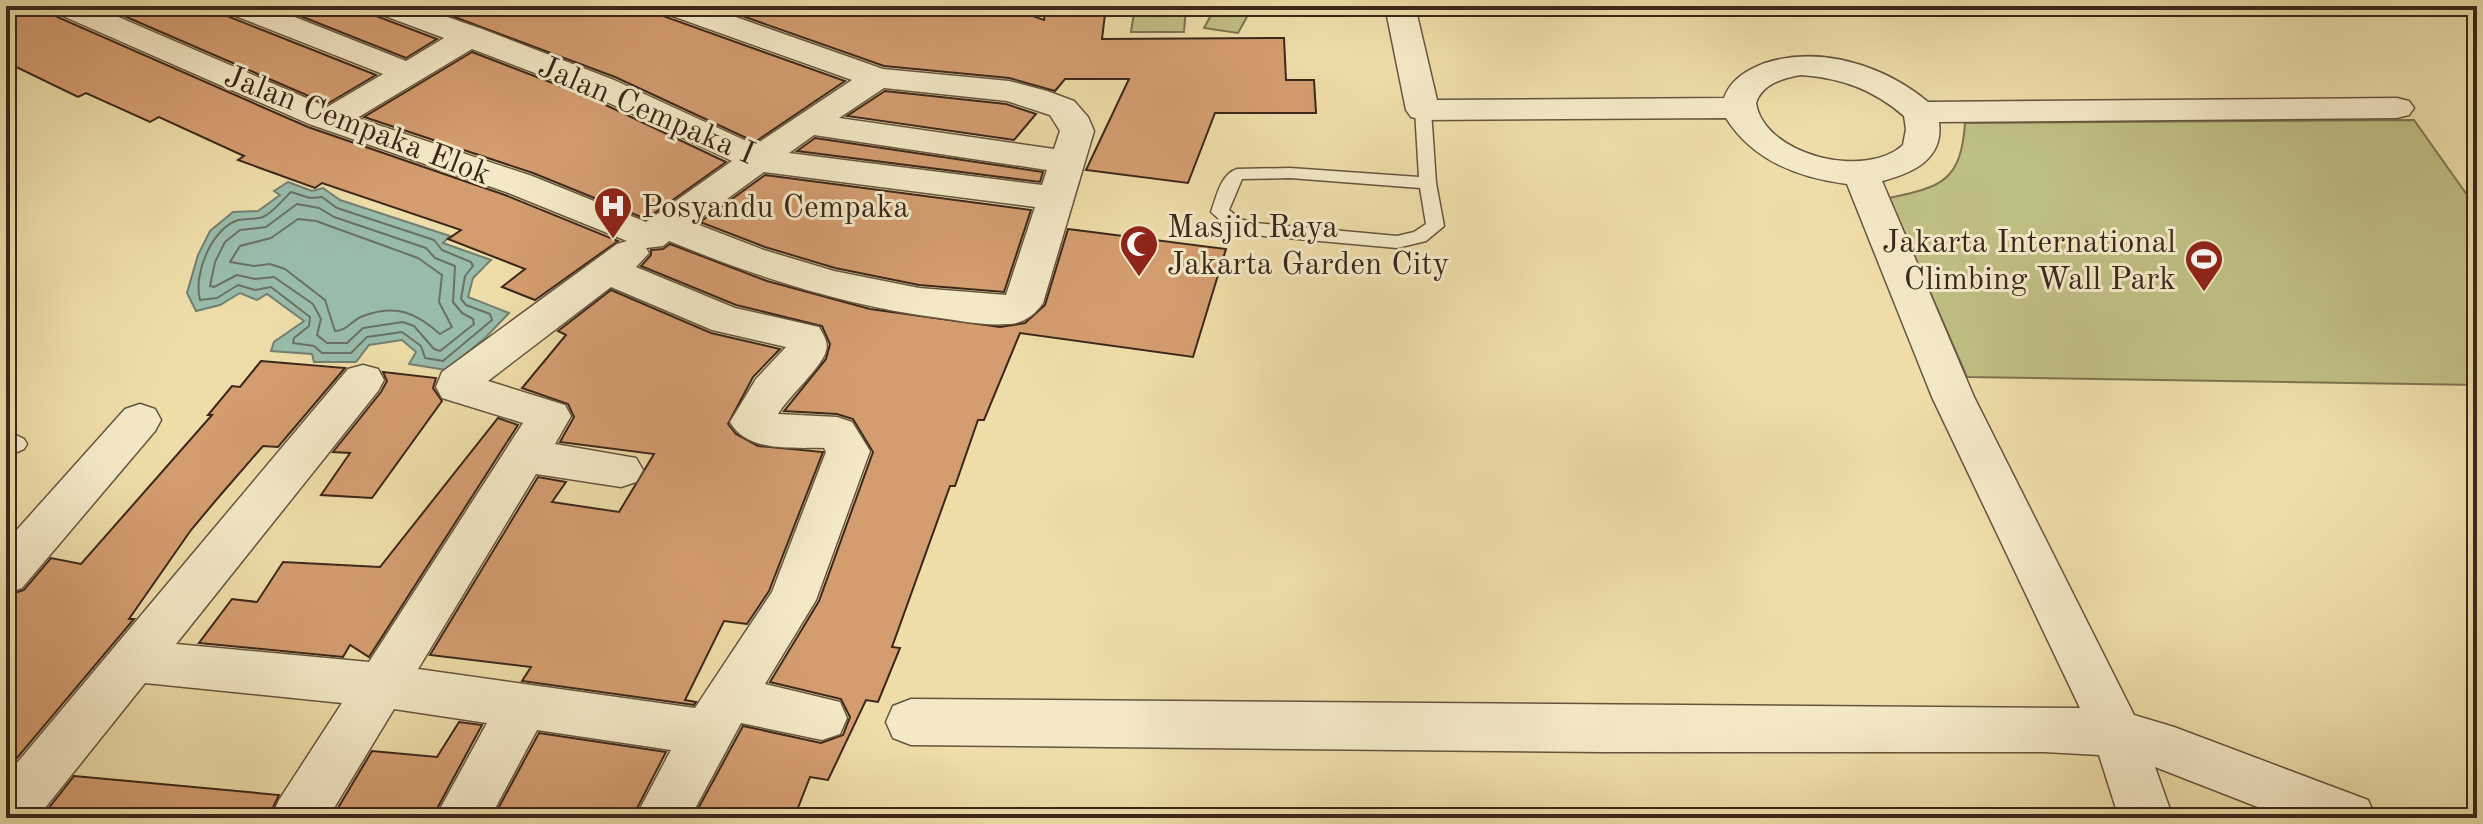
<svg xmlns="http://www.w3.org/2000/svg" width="2483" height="824" font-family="'Old Standard TT',serif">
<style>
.green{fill:#bfbf84;stroke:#7d7350;stroke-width:2}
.water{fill:#9ba;stroke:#738071;stroke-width:2}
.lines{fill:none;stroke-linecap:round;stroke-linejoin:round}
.shore{stroke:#6a7162;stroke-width:2}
.building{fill:#d49d70;stroke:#3b271b;stroke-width:2}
.lane-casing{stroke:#68543e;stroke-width:3}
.street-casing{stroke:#68543e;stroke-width:3}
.lane{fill:#f4e9c7;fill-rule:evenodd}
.street{fill:#f4e9c7;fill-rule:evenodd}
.labels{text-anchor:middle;stroke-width:6;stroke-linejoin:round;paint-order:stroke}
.street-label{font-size:32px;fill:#3b271b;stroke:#f4e9c7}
.poi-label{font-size:32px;fill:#3b271b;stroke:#f4e9c7;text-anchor:start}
</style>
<rect width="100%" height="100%" fill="#eedda9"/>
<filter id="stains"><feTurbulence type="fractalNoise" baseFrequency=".0025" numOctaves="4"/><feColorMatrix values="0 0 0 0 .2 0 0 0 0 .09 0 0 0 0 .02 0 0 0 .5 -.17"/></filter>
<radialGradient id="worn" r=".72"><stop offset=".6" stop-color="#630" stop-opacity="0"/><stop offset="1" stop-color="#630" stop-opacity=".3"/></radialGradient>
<g class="green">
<polygon points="1135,6 1186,6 1184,32 1131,32"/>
<polygon points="1216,6 1253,6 1238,33 1204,28"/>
<path d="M2414,120L2477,209V385L1967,377L1889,198C1942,187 1961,181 1965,123Z"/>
</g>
<polygon class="water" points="288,182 312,191 323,188 340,200 450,236 443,243 491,260 473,278 468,297 509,313 485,338 446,370 409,364 416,352 402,340 369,345 356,362 314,362 312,354 271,351 274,342 304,321 267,294 257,300 240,293 220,305 196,311 187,293 198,255 210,231 233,212 258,211 280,195 274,191"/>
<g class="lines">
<g class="shore">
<path d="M291,192L310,198L322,197L337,208L434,240L442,250L471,262L473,266L465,276L461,299L466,305L490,314L492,320L443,361L425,358L421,346L402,332L367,337L351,353H322L314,346L293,343L294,338L309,326L310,317L271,287L255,290L238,285L217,298L200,300C193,275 211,229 238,220C246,218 254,220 263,217C274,212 282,200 291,192Z"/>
<polygon points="297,204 319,208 334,217 426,248 435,258 455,266 453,302 462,313 473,319 474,324 440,351 434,349 414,326 403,322 363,328 347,343 327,343 317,335 321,319 313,304 274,277 255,279 237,275 214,287 210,286 215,262 225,242 240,230 266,227"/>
<path d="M298,219L316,221L418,258L442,275L439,302L452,327L440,334C415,312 396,304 363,316C352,320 347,331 335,331L325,300L285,269L270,264L254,266L230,262L240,246L271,238Z"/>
</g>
</g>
<g class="building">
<polygon points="6,6 49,6 55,16 308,127 505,195 618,241 535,300 502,287 525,269 448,239 461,230 322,183 315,188 238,160 244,156 159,117 150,122 86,93 78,97 6,62"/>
<polygon points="101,6 221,6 227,16 376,75 327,104"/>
<polygon points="275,6 370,6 376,16 437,39 406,58"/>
<polygon points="425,6 657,6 663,16 845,81 755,142 615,77"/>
<polygon points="714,6 1004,6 1044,20 1046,6 1106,6 1102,39 1284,38 1286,80 1314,80 1316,113 1215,113 1188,183 1086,170 1129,79 1065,79 1055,91 1009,78 884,66"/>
<polygon points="472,52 589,97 726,162 646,219 533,173 364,117"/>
<polygon points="885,91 1006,104 1036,114 1014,140 847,116"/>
<polygon points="815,138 1043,172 1040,182 797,151"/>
<polygon points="765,175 1031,210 1004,292 919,285 835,268 765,247 700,222"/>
<polygon points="1068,229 1226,249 1193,357 1020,333 984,420 978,420 955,486 950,486 892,647 900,648 878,702 866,700 828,780 810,777 794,818 693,818 743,726 821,743 843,735 850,717 841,699 770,682 819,601 873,452 853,419 837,414 784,411 826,359 830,344 822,326 736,305 641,266 651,255 651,250 663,249 670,244 767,281 870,309 1000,327 1025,323 1045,305"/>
<polygon points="611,290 711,333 780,349 753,377 728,424 736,434 758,446 823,452 769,591 747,624 724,621 685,700 696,702 694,705 522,681 531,667 430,655 538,477 566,482 552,502 619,512 654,454 560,442 574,417 568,404 522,388 566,335 558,331"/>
<polygon points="261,361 345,368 278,447 263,446 217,499 191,530 129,619 134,619 6,771 6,596 24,590 51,558 81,564 212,415 208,415 232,386 240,387"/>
<polygon points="383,372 436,378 433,388 442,401 372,498 321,495 350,453 333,452 381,392 387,381"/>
<polygon points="498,418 518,425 369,657 350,645 343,657 199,643 232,599 257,602 283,562 380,567"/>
<polygon points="459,722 482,725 432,818 332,818 372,751 437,757"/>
<polygon points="539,733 666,752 632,818 572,818 530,812 526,818 493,818"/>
<polygon points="74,776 279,795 268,818 41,818"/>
</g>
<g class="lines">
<g class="lane-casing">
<g id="lane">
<path d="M1423,105L1431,110L1436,183L1444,226L1426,241L1397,248L1254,235L1228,227L1211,212C1217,196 1220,175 1237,169L1290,168L1419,177L1415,110ZM1290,178L1420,188L1426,224L1414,232L1397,236L1255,223L1240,219L1229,210L1242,179Z"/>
<polygon points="6,430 24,439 27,444 24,449 17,452 6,447"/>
</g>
</g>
<g class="street-casing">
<g id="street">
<path d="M52,6H93L327,107L383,74L228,13L224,6H267L406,61L444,38L377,13L373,6H416L482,29L614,80L755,145L852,80L664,13L660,6H705L883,69L1009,81L1047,91L1074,101L1088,117L1094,131L1043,303C1035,315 1022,324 1008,324C986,326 962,321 940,318C847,306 756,277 669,241L663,246L646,248L649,253L636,267L735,308L819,327C823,334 829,343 826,351C822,367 788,397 778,414L837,417L852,422L870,451L816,600L765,684L840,702L847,718L840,734L822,740L741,723L690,818H635L671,750L537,730L490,818H435L487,723L394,709L328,818H271L279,800L342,703L145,683L37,818H6V776L348,369L363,365L378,369L384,380L378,391L176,644L369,662L523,423L442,398L436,387L442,372L617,244L627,241L506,192L309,124L56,13ZM472,49L590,94L732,161L646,222L532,176L357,118ZM884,88L1007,101L1050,115L1060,131L1054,149L839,118ZM814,135L1047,170L1042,185L789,153ZM764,172L1035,207L1006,295L919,288L834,271L764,250L694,223ZM611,287L712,330L786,347L756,379L730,422C747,453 794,447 824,448L826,452L772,592L695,708L418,669L536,474L621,487L636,482L643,470L636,458L555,444L571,416L565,405L488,381Z"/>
<path d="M1385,6H1415L1437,100L1724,98C1731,79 1747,70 1765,63C1821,45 1885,66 1928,102L2397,98L2409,101L2414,108L2409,115L2397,118L1939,122C1944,159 1913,173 1882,181L1974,397L2134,715L2174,727L2368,800L2376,818H2286L2155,767L2173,818H2119L2099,755L2044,752H1601L911,745L893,738L886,722L893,706L911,699L2080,708L1932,397L1847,184C1799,178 1753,161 1726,118L1423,120L1411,117L1406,110ZM1801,75C1841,78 1873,89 1904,116L1906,129L1903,145C1865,180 1764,155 1756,103C1762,84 1783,78 1801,75Z"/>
<polygon points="140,404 155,409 161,420 155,431 22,588 6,593 6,542 125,409"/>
</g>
</g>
<use href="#lane" class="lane"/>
<use href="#street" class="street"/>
</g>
<defs>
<g id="hospital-pin" transform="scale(2)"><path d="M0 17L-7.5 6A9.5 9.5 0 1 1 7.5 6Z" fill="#8f2418" stroke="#f4e9c7"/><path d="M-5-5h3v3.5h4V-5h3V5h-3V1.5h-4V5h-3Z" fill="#fff"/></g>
<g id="mosque-pin" transform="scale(2)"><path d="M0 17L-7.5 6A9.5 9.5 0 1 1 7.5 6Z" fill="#8f2418" stroke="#f4e9c7"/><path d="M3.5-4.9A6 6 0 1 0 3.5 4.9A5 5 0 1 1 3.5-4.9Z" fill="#fff"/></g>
<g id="stadium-pin" transform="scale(2)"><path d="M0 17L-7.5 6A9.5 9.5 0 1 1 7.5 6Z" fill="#8f2418" stroke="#f4e9c7"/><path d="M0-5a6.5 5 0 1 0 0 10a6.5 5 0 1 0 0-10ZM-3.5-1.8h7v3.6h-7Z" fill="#fff"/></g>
</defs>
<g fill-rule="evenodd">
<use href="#hospital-pin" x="613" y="206"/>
<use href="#mosque-pin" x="1139" y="244"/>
<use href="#stadium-pin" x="2204" y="259"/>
</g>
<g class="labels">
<g class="street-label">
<text transform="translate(647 109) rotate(23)" y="11">Jalan Cempaka I</text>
<text transform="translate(358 124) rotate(21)" y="11">Jalan Cempaka Elok</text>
</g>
<g class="poi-label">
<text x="641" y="217">Posyandu Cempaka</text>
<text x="1167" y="237">Masjid Raya<tspan x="1167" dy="37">Jakarta Garden City</tspan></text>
<text x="2176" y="252" text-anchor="end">Jakarta International<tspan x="2176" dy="37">Climbing Wall Park</tspan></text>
</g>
</g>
<rect width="2483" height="824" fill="none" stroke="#eedda9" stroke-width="32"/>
<rect x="8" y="8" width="2467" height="808" fill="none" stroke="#3b271b" stroke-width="4"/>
<rect x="16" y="16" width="2451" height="792" fill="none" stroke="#3b271b" stroke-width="2"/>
<rect width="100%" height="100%" filter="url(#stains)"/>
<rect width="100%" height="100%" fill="url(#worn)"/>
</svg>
